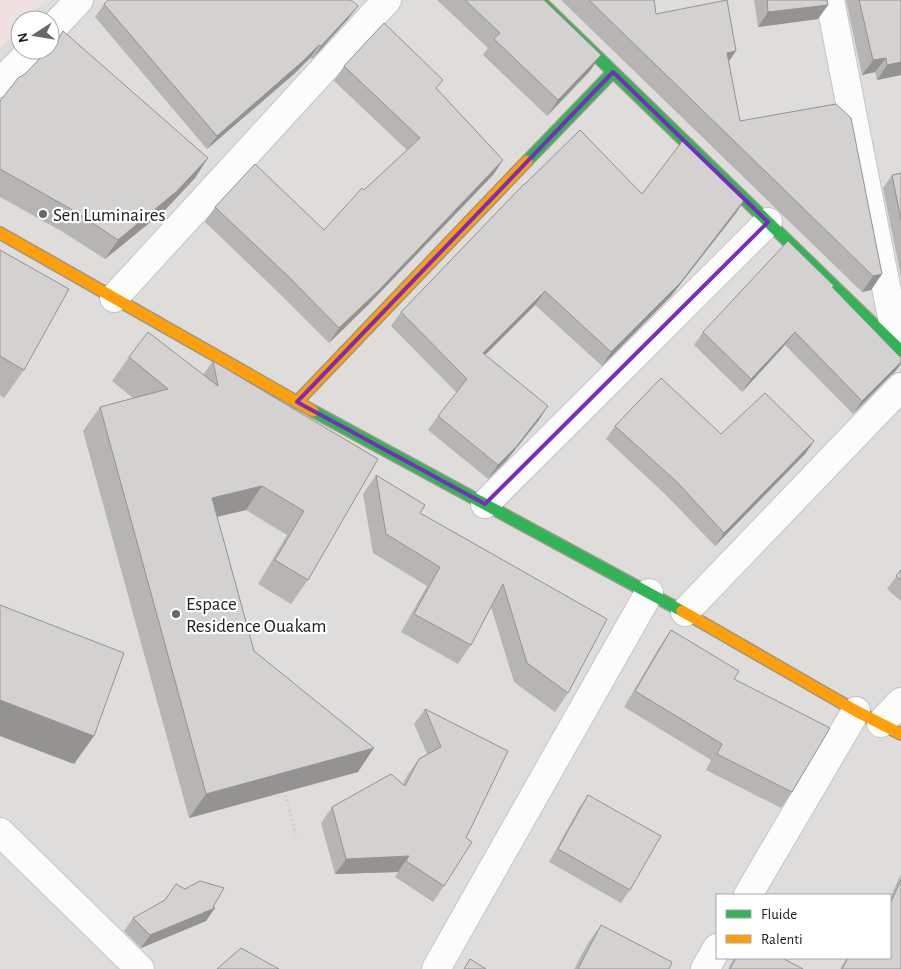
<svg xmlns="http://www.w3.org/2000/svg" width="901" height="969" font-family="'Alegreya Sans',sans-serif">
	<rect width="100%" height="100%" fill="#efedeb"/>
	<path fill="#dedddc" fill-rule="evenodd" d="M0 0H901V969H0ZM20 20H50V50H20ZM717 895H890V958H717Z"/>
	<polygon fill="#f0e2e1" points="0,0 45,0 27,20 20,20 20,27 0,49"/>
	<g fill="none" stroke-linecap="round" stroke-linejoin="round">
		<defs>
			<g id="street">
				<polyline points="830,0 898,348"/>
				<polyline points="50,31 79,0"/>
				<polyline points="0,83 32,50"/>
				<polyline points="114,298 387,0"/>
				<polyline points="485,504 768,222"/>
				<polyline points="685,612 901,387"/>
				<polyline points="881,723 901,702"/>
				<polyline points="0,832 140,969"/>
				<polyline points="748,895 856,711"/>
				<polyline points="436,969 649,593"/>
				<polyline points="705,969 717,948"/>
			</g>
			<g id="fast">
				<polyline points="539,0 901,351"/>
				<polyline points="527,161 613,72"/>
				<polyline points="313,411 682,611"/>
			</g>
			<g id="slow">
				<polyline points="0,233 313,411"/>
				<polyline points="297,402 527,161"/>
				<polyline points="682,611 856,711 901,734"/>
			</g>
		</defs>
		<use href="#street" stroke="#c6c5c4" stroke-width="30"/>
		<use href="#fast" stroke="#999982" stroke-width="14"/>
		<use href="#slow" stroke="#999982" stroke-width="14"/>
		<polyline stroke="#dbcdcd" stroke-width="3" stroke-dasharray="2.5 2.5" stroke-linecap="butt" points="284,790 296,835"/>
		<use href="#street" stroke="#fdfcfc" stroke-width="28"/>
		<use href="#fast" stroke="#30b455" stroke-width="11"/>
		<use href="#slow" stroke="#ff9f0a" stroke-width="11"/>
	</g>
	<g fill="#b6b5b3">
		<polygon points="437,0 544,0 590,71 547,116 483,55 488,48"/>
		<polygon points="561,0 654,0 656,14 729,62 740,121 882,274 871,290 862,292"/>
		<polygon points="754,0 827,0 828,5 818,19 758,27"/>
		<polygon points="846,0 901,0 901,75 877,80 875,72 862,75"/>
		<polygon points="104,4 348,19 312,59 310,58 294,74 207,149 95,17"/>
		<polygon points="63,31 195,178 164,211 105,259 63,232 0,197 0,101 53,45"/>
		<polygon points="344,66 437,89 503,160 493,175 369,304 329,343 280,294 205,222 215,207 324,230 364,190 407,150 334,81"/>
		<polygon points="901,173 901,277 883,188 892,175"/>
		<polygon points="525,184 642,194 745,199 736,213 671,296 602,366 535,305 485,355 539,420 506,461 488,479 428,430 438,416 457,393 391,326 401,312"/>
		<polygon points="0,250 24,370 4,398 0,395"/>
		<polygon points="833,288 894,373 890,376 853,414 785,345 742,392 694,345 703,332"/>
		<polygon points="129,357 203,375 213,361 378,459 308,580 291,604 258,584 287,535 246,510 217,517 254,651 358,772 189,818 83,431 100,407 133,398 112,381"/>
		<polygon points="615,426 721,434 814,441 805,454 715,546 667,496 606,439"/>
		<polygon points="376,475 420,513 607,619 568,693 555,712 514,682 491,607 471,645 458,664 401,632 427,586 373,553 363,494"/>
		<polygon points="901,570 901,601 887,589"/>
		<polygon points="671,630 734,679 792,792 781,808 706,770 711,760 624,707 660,646"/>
		<polygon points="425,709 508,751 466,838 444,886 433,902 395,877 398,872 335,874 321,823 332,807 403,784 408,774 419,759 427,754 414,724"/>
		<polygon points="588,795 630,890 621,903 549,862 579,808"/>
		<polygon points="901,874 901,969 840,969 847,958 890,958 890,898"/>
		<polygon points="176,884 213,907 206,921 141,948 124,931 133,918 164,901"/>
		<polygon points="601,925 669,969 574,969 588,943"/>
		<polygon points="734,958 782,958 803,969 728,969"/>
	</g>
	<g fill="#949392">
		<polygon points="828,5 818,19 758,27 768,12"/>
		<polygon points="358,6 348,19 312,59 321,46"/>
		<polygon points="319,45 310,58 294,74 207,149 217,136"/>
		<polygon points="736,51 725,67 727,53"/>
		<polygon points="601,55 590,71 547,116 558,100"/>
		<polygon points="886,58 875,72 862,75 873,60"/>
		<polygon points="901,62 901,75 877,80 887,65"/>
		<polygon points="208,158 195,178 164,211 105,259 118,240"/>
		<polygon points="503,160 493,175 369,304 329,343 339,328"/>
		<polygon points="745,199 736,213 671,296 602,366 611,352"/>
		<polygon points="882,274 871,290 862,292 873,276"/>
		<polygon points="545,291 535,305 473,367 483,353"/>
		<polygon points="795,332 785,345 742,392 751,379"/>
		<polygon points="901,362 901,364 894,373 890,376 853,414 862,401"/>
		<polygon points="548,406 539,420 506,461 488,479 498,465"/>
		<polygon points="814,441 805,454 715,546 724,533"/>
		<polygon points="262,486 246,510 195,522 212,498"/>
		<polygon points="0,700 94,736 74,764 0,736"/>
		<polygon points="374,748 358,772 189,818 206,794"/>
		<polygon points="409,856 398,872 335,874 346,859"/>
		<polygon points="215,908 206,921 141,948 150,935"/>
	</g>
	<g fill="#d4d2d0" stroke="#949392">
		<polygon points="108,0 351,0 358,6 321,46 319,45 303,61 217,136 104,4"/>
		<polygon points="465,0 544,0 601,55 558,100 494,39 500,33"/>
		<polygon points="589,0 654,0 656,14 727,0 736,51 727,53 740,121 836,104 851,118 882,274 873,276"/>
		<polygon points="767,0 827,0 828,5 768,12"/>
		<polygon points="859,0 901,0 901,62 887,65 886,58 873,60"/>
		<polygon points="384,23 443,80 436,88 503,160 379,290 339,328 291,279 215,207 255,164 324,230 362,188 364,190 420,138 344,66"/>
		<polygon points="63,31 208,158 177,191 118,240 76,212 0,169 0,101 18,78 25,74 48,50 50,50 50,48 57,41"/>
		<polygon points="580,130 642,194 684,139 745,199 681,282 611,352 545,291 483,353 548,406 516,447 498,465 438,416 467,379 401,312 524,184 525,184"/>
		<polygon points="901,173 901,220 892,175"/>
		<polygon points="788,241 834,286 832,287 901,358 901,362 862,401 795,332 751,379 703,332"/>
		<polygon points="0,250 69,289 24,370 0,356"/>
		<polygon points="148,332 218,386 213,361 378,459 308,580 275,560 304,511 262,486 212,498 254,651 374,748 206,794 100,407 168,389 129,357"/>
		<polygon points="661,378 721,434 765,393 814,441 724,533 677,482 615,426"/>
		<polygon points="376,475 425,505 420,513 607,619 568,693 527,663 503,584 471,645 414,614 440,567 386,534"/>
		<polygon points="901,570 901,580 896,576"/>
		<polygon points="0,605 124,653 94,736 0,700"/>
		<polygon points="671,630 739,671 734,679 830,728 792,792 717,754 722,744 635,691"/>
		<polygon points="425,709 508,751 466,838 472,842 444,886 406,861 409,856 346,859 332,807 391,774 405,786 419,759 441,747"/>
		<polygon points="588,795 661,836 630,890 558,849"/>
		<polygon points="901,880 901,969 842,969 848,958 890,958 890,904"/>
		<polygon points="200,881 224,888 213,907 215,908 150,935 133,918 165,900 176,884 185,889"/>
		<polygon points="601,925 672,962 669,969 578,969"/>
		<polygon points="241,948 279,969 217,969"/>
		<polygon points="736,958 782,958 803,969 730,969"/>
		<polygon points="470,959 486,969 464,969"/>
	</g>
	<path fill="none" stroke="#7b2cbf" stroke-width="4" stroke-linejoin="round" d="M613 72 768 222 485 504 297 402Z"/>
	<g fill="#696868" stroke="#fff" stroke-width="2">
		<circle cx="43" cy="214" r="5"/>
		<circle cx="176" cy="614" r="5"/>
	</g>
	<g text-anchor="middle" stroke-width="4.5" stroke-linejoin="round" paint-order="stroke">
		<g font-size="19" fill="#212121" stroke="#fff" text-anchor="start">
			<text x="53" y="221">Sen Luminaires</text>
			<text x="186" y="610">Espace<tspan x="186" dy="22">Residence Ouakam</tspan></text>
		</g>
	</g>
	<rect x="716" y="894" width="175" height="65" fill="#ffffff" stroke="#a6a6a6"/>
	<rect x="726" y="910" width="25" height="8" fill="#30b455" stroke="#a6a6a6"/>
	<text x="761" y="919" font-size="15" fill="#212121">Fluide</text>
	<rect x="726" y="935" width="25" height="8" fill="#ff9f0a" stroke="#a6a6a6"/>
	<text x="761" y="944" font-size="15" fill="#212121">Ralenti</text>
	<g transform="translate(35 35) rotate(258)"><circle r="24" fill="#ffffff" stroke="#a6a6a6"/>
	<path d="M0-4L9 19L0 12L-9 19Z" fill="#696868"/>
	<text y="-8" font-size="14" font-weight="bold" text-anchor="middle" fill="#212121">N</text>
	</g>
</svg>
